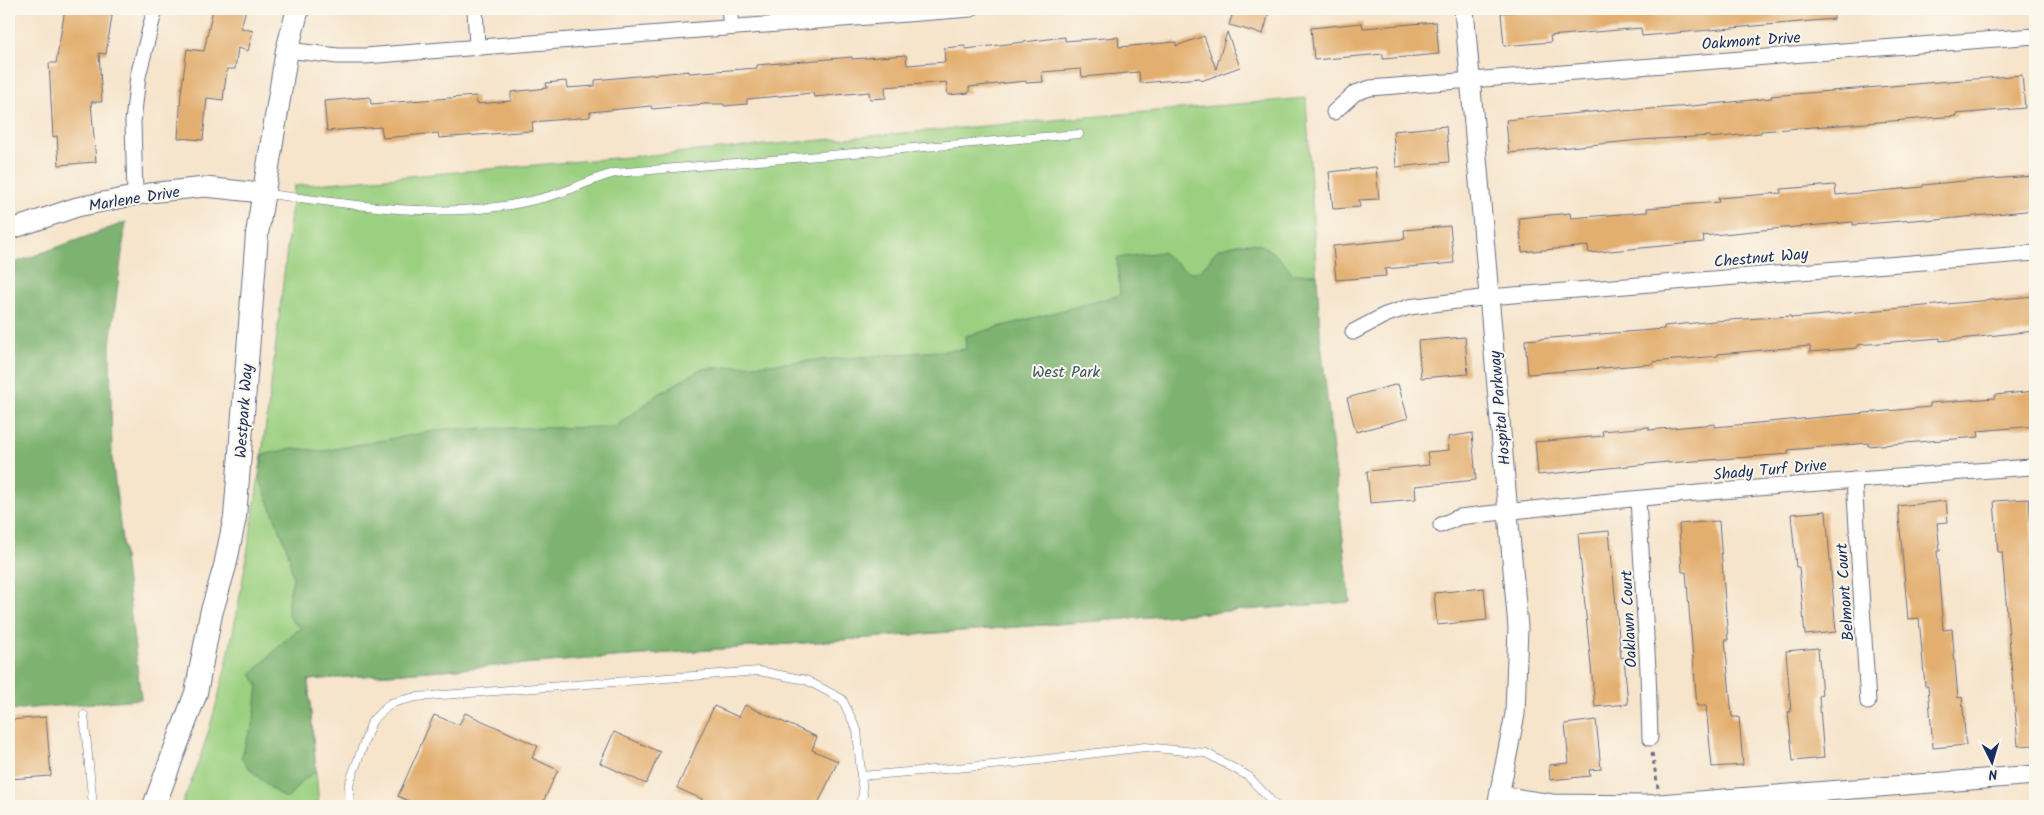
<svg xmlns="http://www.w3.org/2000/svg" width="2044" height="815" font-family="Kalam,sans-serif">
	<rect width="100%" height="100%" fill="#fbf7ec"/>
	<filter id="ink" filterUnits="userSpaceOnUse"><feTurbulence type="fractalNoise" baseFrequency=".02" numOctaves="2"/><feDisplacementMap in="SourceGraphic" scale="10" xChannelSelector="R" yChannelSelector="G"/><feConvolveMatrix kernelMatrix="1 2 1 2 8 2 1 2 1" color-interpolation-filters="sRGB"/></filter>
	<filter id="wash" filterUnits="userSpaceOnUse"><feTurbulence type="fractalNoise" baseFrequency=".0096" numOctaves="4" result="noise"/><feDisplacementMap in="SourceGraphic" scale="20" xChannelSelector="R" yChannelSelector="G"/><feGaussianBlur stdDeviation="1.12" result="paint"/><feColorMatrix in="noise" values="0 0 0 0 0 0 0 0 0 0 0 0 0 0 0 0 0 1.4 0 .05"/><feComposite in="paint" operator="in"/></filter>
	<g filter="url(#wash)">
		<rect width="100%" height="100%" fill="#f6e4cb"/>
		<path fill="#9cd081" stroke="#5c8070" d="M1306 98 1320 338 1350 602 308 680 319 806H181C216 727 233 639 247 554 267 432 280 309 294 186Z"/>
		<g fill="#7db26f" stroke="#4c7066">
			<polygon points="126,222 110,345 112,457 141,699 9,710 9,265"/>
			<path d="M1238 244C1244 244 1252 242 1258 244 1272 248 1284 262 1292 274H1317L1320 334 1350 602 308 680 316 772C308 777 301 781 295 789 292 792 291 797 287 798 282 800 245 766 241 758L249 733 253 727 258 685 251 674C269 659 281 640 302 628L293 622 288 616V600L293 578 288 551 259 477 263 455 293 448 323 451 445 429 615 427 657 395 701 369 966 349 965 336 1120 295 1117 258 1162 252C1172 259 1191 281 1203 268 1208 262 1212 255 1218 249Z"/>
		</g>
		<g id="blocks">
			<g fill="#e3af6f">
				<polygon points="65,9 113,10 106,54 99,53 102,102 91,102 96,162 59,165 57,136 53,137 49,63 56,63"/>
				<polygon points="213,9 246,9 241,28 253,31 248,51 238,48 235,69 227,69 223,100 207,98 203,140 178,138 181,94 187,49 204,51"/>
				<polygon points="1234,9 1270,9 1263,34 1229,25"/>
				<polygon points="1547,9 1834,9 1834,19 1642,36 1641,28 1550,36 1551,42 1504,46 1501,13"/>
				<polygon points="1436,22 1439,54 1383,59 1383,54 1314,60 1311,28 1362,23 1363,28"/>
				<polygon points="1227,32 1240,67 1201,81 1200,78 1140,83 1139,72 1082,77 1081,69 1042,72 1043,82 1026,83 1026,81 969,87 969,93 948,95 946,82 885,87 886,98 870,99 869,92 814,97 813,93 747,99 747,104 724,106 724,104 705,104 652,109 651,106 590,112 590,117 532,122 533,131 491,134 439,138 438,133 383,138 381,127 327,131 324,101 370,97 371,104 476,96 477,104 511,101 511,92 547,88 546,83 566,81 567,88 595,86 595,80 689,71 689,73 757,68 757,65 852,57 852,59 906,55 907,65 945,62 944,48 965,46 966,49 1065,37 1065,41 1118,37 1119,47 1176,42 1176,46 1204,36 1216,69"/>
				<polygon points="2022,75 2025,108 1956,114 1957,116 1761,131 1761,133 1710,138 1710,136 1640,140 1509,153 1506,120 1622,109 1622,111 1692,106 1772,98 1771,96"/>
				<polygon points="1446,126 1449,162 1396,167 1393,131"/>
				<polygon points="1376,167 1379,199 1359,200 1360,207 1333,209 1329,172"/>
				<polygon points="2035,176 2035,210 1926,221 1926,219 1853,225 1853,222 1773,229 1703,236 1704,242 1589,253 1588,246 1522,252 1519,218 1570,213 1571,218 1647,212 1647,208 1719,202 1718,198 1781,193 1781,189 1835,185 1836,195 1923,187 1923,185 1973,180"/>
				<polygon points="1450,226 1454,263 1385,269 1386,276 1336,280 1333,246 1405,239 1404,230"/>
				<polygon points="2035,296 2035,331 1940,341 1940,338 1857,345 1857,348 1810,352 1810,346 1718,354 1718,356 1653,362 1653,364 1528,374 1525,340 1664,329 1664,326 1715,321 1791,316 1791,318"/>
				<polygon points="1465,337 1468,374 1421,378 1418,341"/>
				<polygon points="1398,384 1408,418 1356,432 1347,398"/>
				<polygon points="2035,391 2035,426 1978,431 1979,437 1868,446 1868,443 1788,450 1789,454 1668,463 1668,462 1538,475 1535,442 1603,436 1602,431 1649,427 1649,430 1715,424 1715,427 1930,407 1930,403 1995,398 1995,395"/>
				<polygon points="1472,433 1476,480 1415,486 1416,499 1370,503 1367,471 1429,465 1427,452 1449,450 1448,437"/>
				<polygon points="2029,499 2035,576 2035,745 2018,746 2002,552 1998,552 1994,501"/>
				<polygon points="1946,501 1948,522 1937,523 1940,551 1937,551 1943,630 1952,629 1958,698 1962,697 1966,745 1933,748 1928,686 1925,686 1919,618 1908,619 1898,506"/>
				<polygon points="1826,511 1836,632 1805,635 1799,567 1796,567 1791,514"/>
				<polygon points="1719,521 1728,640 1725,640 1732,717 1739,717 1743,765 1712,767 1706,706 1697,706 1686,572 1682,572 1679,524"/>
				<polygon points="1609,531 1621,658 1624,657 1628,704 1595,707 1578,534"/>
				<polygon points="1484,588 1487,620 1437,625 1434,593"/>
				<polygon points="1818,648 1822,695 1819,696 1824,758 1793,761 1788,712 1791,712 1786,651"/>
				<polygon points="745,705 817,737 812,750 838,761 817,806 699,806 702,799 677,788 714,706 739,717"/>
				<polygon points="465,713 538,746 532,758 558,770 541,806 419,806 398,796 434,715 459,725"/>
				<polygon points="46,717 51,776 9,779 9,720"/>
				<polygon points="1596,720 1601,769 1589,770 1590,776 1550,780 1549,765 1569,763 1565,724"/>
				<polygon points="614,732 660,752 646,784 600,763"/>
			</g>
		</g>
	</g>
	<g filter="url(#ink)">
		<use href="#blocks" fill-opacity="0" stroke="#686e84" stroke-width="1"/>
		<g fill="none" stroke-linecap="round" stroke-linejoin="round">
			<defs>
				<g id="service">
					<path d="M267 194C347 203 429 219 510 205 532 201 555 196 576 187 589 182 601 176 615 173L1079 134"/>
					<polyline points="84,715 93,806"/>
					<polyline points="861,776 1015,763 1145,747 1206,753 1248,776 1276,806"/>
					<polyline points="350,806 349,784 372,721 391,703 416,697 759,671 806,680 842,699 857,730 863,795 858,806"/>
				</g>
				<g id="minor">
					<polyline points="475,9 477,46"/>
					<polyline points="729,9 731,26"/>
					<polyline points="287,50 338,56 365,56 971,9"/>
					<polyline points="1334,112 1355,93 1370,88 2035,36"/>
					<polyline points="135,196 133,122 138,76 155,9"/>
					<polyline points="1353,332 1385,315 1409,307 1489,297 2035,253"/>
					<polyline points="1854,480 1868,702"/>
					<polyline points="1638,499 1648,670 1650,738"/>
					<path d="M1441 525 1459 517C1649 495 1840 481 2031 467L2035 468"/>
				</g>
				<g id="tertiary">
					<polyline points="1464,9 1518,627 1515,714 1497,806"/>
					<polyline points="9,230 77,207 149,193 205,187 262,193"/>
					<polyline points="1500,796 1552,804 1646,805 2035,775"/>
				</g>
				<polyline id="secondary" points="154,806 196,693 211,614 225,566 235,517 257,234 287,50 298,9"/>
			</defs>
			<use href="#service" stroke="#686e84" stroke-width="9"/>
			<use href="#minor" stroke="#686e84" stroke-width="17"/>
			<use href="#tertiary" stroke="#686e84" stroke-width="21"/>
			<use href="#secondary" stroke="#686e84" stroke-width="24"/>
			<polyline stroke="#686e84" stroke-width="3" stroke-dasharray="4 4" stroke-linecap="butt" points="1652,753 1658,788"/>
			<use href="#service" stroke="#fff" stroke-width="8"/>
			<use href="#minor" stroke="#fff" stroke-width="15"/>
			<use href="#tertiary" stroke="#fff" stroke-width="19"/>
			<use href="#secondary" stroke="#fff" stroke-width="22"/>
		</g>
	</g>
	<g text-anchor="middle" stroke-width="4" stroke-linejoin="round" paint-order="stroke">
		<g font-size="16" fill="#1b2f5e" stroke="#fbf7ec">
			<text transform="translate(1751 40) rotate(-4)" y="6">Oakmont Drive</text>
			<text transform="translate(134 198) rotate(-9)" y="6">Marlene Drive</text>
			<text transform="translate(1761 257) rotate(-5)" y="6">Chestnut Way</text>
			<text transform="translate(1499 408) rotate(-95)" y="6">Hospital Parkway</text>
			<text transform="translate(243 411) rotate(-86)" y="6">Westpark Way</text>
			<text transform="translate(1770 469) rotate(-5)" y="6">Shady Turf Drive</text>
			<text transform="translate(1844 592) rotate(-94)" y="6">Belmont Court</text>
			<text transform="translate(1628 619) rotate(-93)" y="6">Oaklawn Court</text>
		</g>
		<g font-size="16" fill="#3b5767" stroke="#fbf7ec">
			<text x="1066" y="377">West Park</text>
		</g>
	</g>
	<rect width="2044" height="815" fill="none" stroke="#fbf7ec" stroke-width="30"/>
	<g transform="translate(1992 762) rotate(175)" stroke="#fbf7ec" stroke-width="4" paint-order="stroke">
	<path d="M0-4L9 19L0 12L-9 19Z" fill="#1b2f5e"/>
	<text y="-8" font-size="14" font-weight="bold" text-anchor="middle" fill="#1b2f5e">N</text>
	</g>
</svg>
